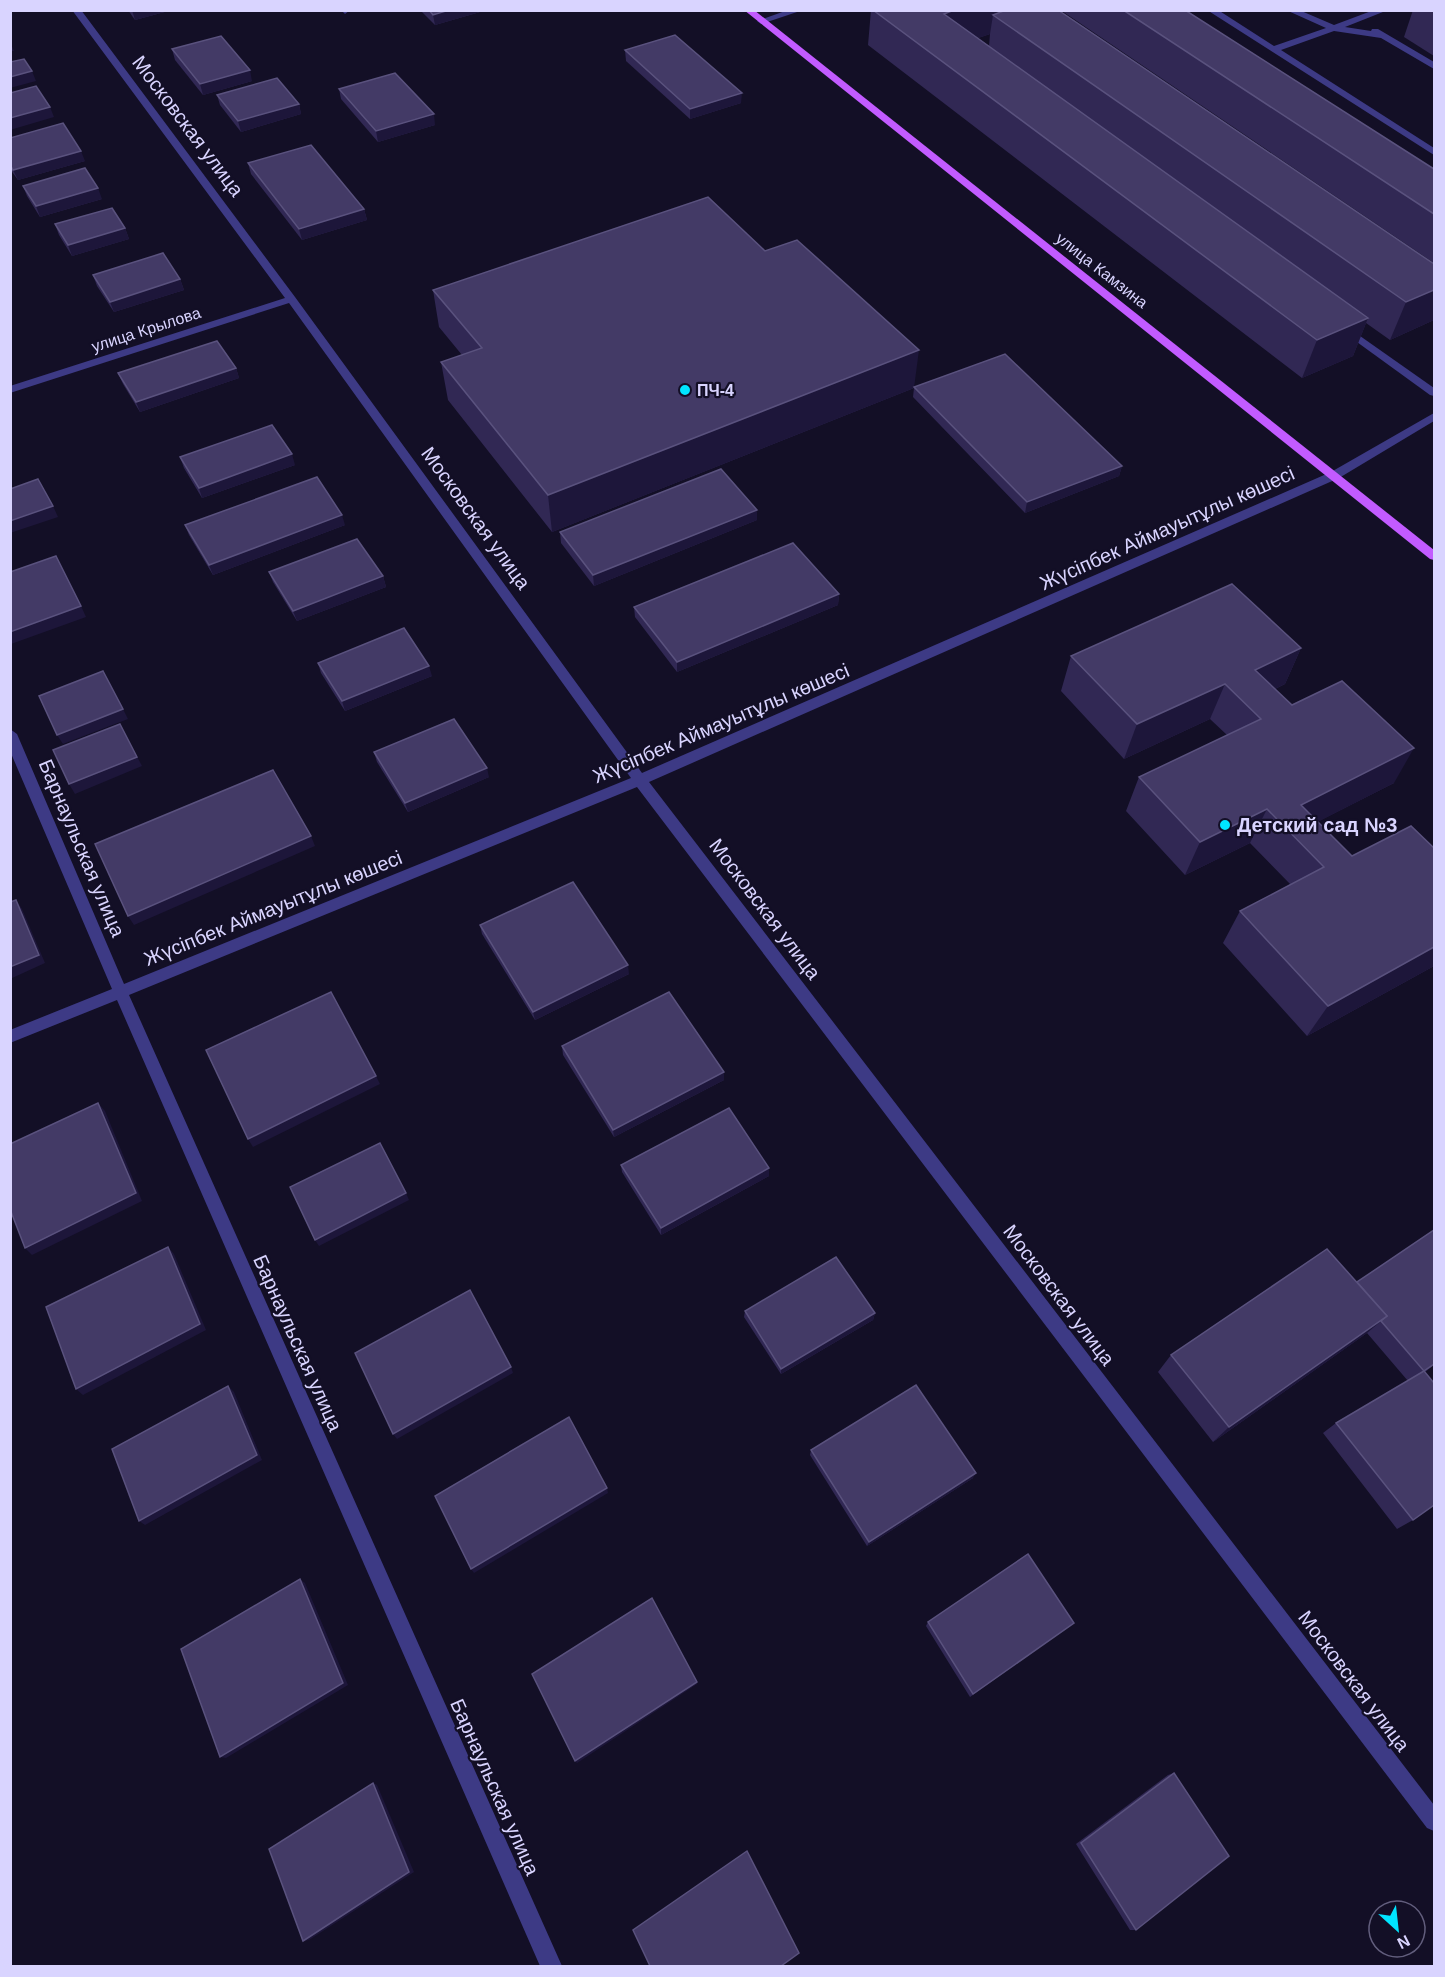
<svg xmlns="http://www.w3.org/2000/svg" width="1445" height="1977" font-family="Arial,sans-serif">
	<rect width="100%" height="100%" fill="#130f26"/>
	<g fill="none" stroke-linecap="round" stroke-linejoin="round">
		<g fill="#3d3a85" fill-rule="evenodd">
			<polygon points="72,10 81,10 295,297 642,773 1331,472 1434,413 1434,421 1339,478 649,782 1434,1805 1434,1831 1427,1828 637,787 129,995 562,1966 540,1966 117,1000 10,1043 10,1030 112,989 10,751 10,729 17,734 124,984 631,778 289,303 10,393 10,386 285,298"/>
			<polygon points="341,10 350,10 345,14"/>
			<polygon points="788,10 803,10 761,24 757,21"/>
			<polygon points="1207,10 1218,10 1274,46 1326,28 1286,10 1299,10 1334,25 1374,10 1388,10 1345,27 1371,31 1372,29 1378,29 1434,62 1434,69 1381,38 1334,31 1281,50 1434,148 1434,155"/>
			<polygon points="1343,324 1434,388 1434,396 1430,395 1339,329 1338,327"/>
		</g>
		<polygon fill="#c25bff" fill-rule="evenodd" points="744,10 754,10 1434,550 1434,560 1430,559"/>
	</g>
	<g fill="#312854" fill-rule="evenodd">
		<polygon points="128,10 172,10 135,20"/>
		<polygon points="420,10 487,10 435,25"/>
		<path d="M871 10H1185L1434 169V263L1062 11 1060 12 1434 264V320L1390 340 1366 323 1353 356 1302 378 868 45ZM990 34 989 46 978 38Z"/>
		<polygon points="1413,10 1434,10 1434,56 1404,37"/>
		<polygon points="172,49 252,81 203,95 175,60"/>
		<polygon points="625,50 741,103 690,119 626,61"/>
		<polygon points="339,89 435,125 378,142 341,99"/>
		<polygon points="217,95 299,104 301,114 241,132 220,105"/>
		<polygon points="10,138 85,161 18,180 10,169"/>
		<polygon points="248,163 364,209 367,220 302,240 251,174"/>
		<polygon points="23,186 102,199 40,217 27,196"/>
		<polygon points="55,224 125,228 129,239 72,256 59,235"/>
		<polygon points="765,251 914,387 1122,466 1119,476 1025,513 913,397 914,388 552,532 448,400 441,362 462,355 439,327 433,290"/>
		<polygon points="93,275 180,279 184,290 114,312 97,286"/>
		<polygon points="236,368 239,378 140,412 123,384 118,373"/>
		<polygon points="180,457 295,465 202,498 184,468"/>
		<polygon points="757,520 594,586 561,543 560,532"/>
		<polygon points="185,525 345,525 213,575 189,535"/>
		<polygon points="269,572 383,576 386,587 297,621 273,582"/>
		<polygon points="839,594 838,605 677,672 635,617 634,607"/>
		<polygon points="1301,648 1285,684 1275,689 1292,705 1394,783 1317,822 1434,966 1307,1036 1223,943 1240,911 1291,885 1250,843 1185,875 1126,811 1139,777 1227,735 1210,719 1124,759 1061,691 1071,656"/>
		<polygon points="318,663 432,676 345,711 321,673"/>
		<polygon points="374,752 489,777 408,812 377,762"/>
		<polygon points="480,925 629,974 535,1020 482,934"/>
		<polygon points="562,1046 724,1072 724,1080 614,1137 563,1055"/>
		<polygon points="621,1165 769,1168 769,1176 661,1235 622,1172"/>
		<polygon points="1434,1230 1434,1365 1425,1372 1413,1520 1397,1529 1323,1433 1336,1423 1408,1381 1367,1333 1213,1442 1158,1372 1171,1355 1357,1282"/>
		<polygon points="745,1311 875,1313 873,1320 781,1374 744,1317"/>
		<polygon points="811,1450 973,1478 867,1546 810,1455"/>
		<polygon points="928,1622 1074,1623 970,1697 926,1626"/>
		<polygon points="1174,1773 1136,1930 1130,1930 1076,1844 1168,1775"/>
	</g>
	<g fill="#1d163a">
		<polygon points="132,10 172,10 135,20"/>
		<polygon points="449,10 487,10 435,25 433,15"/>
		<polygon points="954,10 1062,10 1011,27 993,15 990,34 940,51 944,14"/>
		<polygon points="10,42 14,51 10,51"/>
		<polygon points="250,70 252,81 203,95 200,84"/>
		<polygon points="32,71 36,81 10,88 10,77"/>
		<polygon points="742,93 741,103 690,119 690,109"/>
		<polygon points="299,104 301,114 241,132 238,121"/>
		<polygon points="50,107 54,117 10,130 10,118"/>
		<polygon points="434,114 435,125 378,142 376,131"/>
		<polygon points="81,151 85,161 18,180 13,170"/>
		<polygon points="98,188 102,199 40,217 36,206"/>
		<polygon points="364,209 367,220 302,240 299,229"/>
		<polygon points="125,228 129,239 72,256 68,245"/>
		<polygon points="180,279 184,290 114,312 110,302"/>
		<polygon points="1434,290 1434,320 1390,340 1406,302"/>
		<polygon points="1368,318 1353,356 1302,378 1317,340"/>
		<polygon points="919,350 914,388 552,532 548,495"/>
		<polygon points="236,368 239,378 140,412 136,402"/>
		<polygon points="292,454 295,465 202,498 199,488"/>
		<polygon points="1122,466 1119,476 1025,513 1027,502"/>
		<polygon points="53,506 58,517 10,533 10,521"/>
		<polygon points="757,510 757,520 594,586 593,575"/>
		<polygon points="342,515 345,525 213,575 209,565"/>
		<polygon points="383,576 386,587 297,621 293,611"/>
		<polygon points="839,594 838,605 677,672 677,662"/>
		<polygon points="81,606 86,617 11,644 10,642 10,632"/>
		<polygon points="1301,648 1285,684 1245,703 1255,670"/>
		<polygon points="429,666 432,676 345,711 342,701"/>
		<polygon points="1225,684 1210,719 1124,759 1137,724"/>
		<polygon points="123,709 128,719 63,744 57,735"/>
		<polygon points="120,724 142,766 75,794 69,784"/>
		<polygon points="1414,748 1394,783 1292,835 1301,805"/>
		<polygon points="487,768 489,777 408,812 405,803"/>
		<polygon points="1267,809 1250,843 1185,875 1200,842"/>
		<polygon points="311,836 315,846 134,925 128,916"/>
		<polygon points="16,900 22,909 45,963 10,979 10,967"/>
		<polygon points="1434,947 1434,966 1307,1036 1328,1006"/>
		<polygon points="628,965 629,974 535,1020 533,1012"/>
		<polygon points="724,1072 724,1080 614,1137 613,1130"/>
		<polygon points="376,1076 380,1084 253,1147 248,1139"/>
		<polygon points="98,1103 105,1111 142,1201 32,1255 25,1248"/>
		<polygon points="769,1168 769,1176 661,1235 661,1228"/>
		<polygon points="406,1193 409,1200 319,1246 315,1240"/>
		<polygon points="168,1247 174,1254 206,1330 83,1395 76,1389"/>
		<polygon points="875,1313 873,1320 781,1374 781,1369"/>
		<polygon points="1387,1316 1367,1333 1213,1442 1229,1427"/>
		<polygon points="511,1367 513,1373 397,1439 393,1434"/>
		<polygon points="228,1386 234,1392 262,1460 145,1525 139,1521"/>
		<polygon points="976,1473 973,1478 867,1546 869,1542"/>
		<polygon points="607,1488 608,1493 474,1573 471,1569"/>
		<polygon points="300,1579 305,1583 348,1685 226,1758 220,1757"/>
		<polygon points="697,1682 697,1684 577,1763 575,1761"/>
		<polygon points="373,1783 377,1785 414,1872 309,1940 303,1941"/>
	</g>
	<g fill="#433a66" stroke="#5a527e" stroke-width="1.5">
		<polygon points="429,10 449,10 433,15"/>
		<polygon points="873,10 954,10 944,14 1368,318 1317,340"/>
		<polygon points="1006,10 1058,10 1434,264 1434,290 1406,302 993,15"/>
		<polygon points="1123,10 1185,10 1434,169 1434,214"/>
		<polygon points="675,35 742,93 690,109 625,50"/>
		<polygon points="221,36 250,70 200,84 172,49"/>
		<polygon points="24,59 32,71 10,77 10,62"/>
		<polygon points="395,73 434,114 376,131 339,89"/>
		<polygon points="277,78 299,104 238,121 217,95"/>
		<polygon points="36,86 50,107 10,118 10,93"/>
		<polygon points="63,123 81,151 13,170 10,165 10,138"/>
		<polygon points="311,145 364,209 299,229 248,163"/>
		<polygon points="85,168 98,188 36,206 23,186"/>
		<polygon points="708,197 765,251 797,240 919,350 548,495 441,362 482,348 433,290"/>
		<polygon points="112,208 125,228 68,245 55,224"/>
		<polygon points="163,253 180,279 110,302 93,275"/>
		<polygon points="217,341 236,368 136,402 118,373"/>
		<polygon points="1005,354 1122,466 1027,502 914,387"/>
		<polygon points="272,425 292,454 199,488 180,457"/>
		<polygon points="721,469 757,510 593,575 560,532"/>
		<polygon points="317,477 342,515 209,565 185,525"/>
		<polygon points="38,479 53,506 10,521 10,489"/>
		<polygon points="357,539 383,576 293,611 269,572"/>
		<polygon points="793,543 839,594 677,662 634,607"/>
		<polygon points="56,556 81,606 10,632 10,572"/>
		<polygon points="1232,584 1301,648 1255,670 1292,705 1342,681 1414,748 1301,805 1352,856 1411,826 1434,848 1434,947 1328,1006 1240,911 1324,867 1267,809 1200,842 1139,777 1261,719 1225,684 1137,724 1071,656"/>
		<polygon points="404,628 429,666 342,701 318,663"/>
		<polygon points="103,671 123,709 57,735 39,696"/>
		<polygon points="454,719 487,768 405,803 374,752"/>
		<polygon points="120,724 137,757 69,784 53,750"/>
		<polygon points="273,770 311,836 128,916 95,844"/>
		<polygon points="573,882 628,965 533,1012 480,925"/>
		<polygon points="16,900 39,955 10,967 10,902"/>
		<polygon points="331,992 376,1076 248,1139 206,1050"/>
		<polygon points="669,992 724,1072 613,1130 562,1046"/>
		<polygon points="98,1103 136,1193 25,1248 10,1209 10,1144"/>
		<polygon points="729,1108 769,1168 661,1228 621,1165"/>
		<polygon points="380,1143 406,1193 315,1240 290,1187"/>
		<polygon points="1434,1230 1434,1364 1424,1371 1434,1383 1434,1505 1413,1520 1336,1423 1424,1371 1381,1321 1387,1316 1357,1282"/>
		<polygon points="168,1247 200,1324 76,1389 46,1307"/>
		<polygon points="1327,1249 1387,1316 1229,1427 1171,1355"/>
		<polygon points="836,1257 875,1313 781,1369 745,1311"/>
		<polygon points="470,1290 511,1367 393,1434 355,1353"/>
		<polygon points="916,1385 976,1473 869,1542 811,1450"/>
		<polygon points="228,1386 257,1455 139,1521 112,1449"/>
		<polygon points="569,1417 607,1488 471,1569 435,1496"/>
		<polygon points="1028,1554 1074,1623 973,1694 928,1622"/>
		<polygon points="300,1579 343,1683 220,1757 181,1649"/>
		<polygon points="652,1598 697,1682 575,1761 532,1674"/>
		<polygon points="1174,1773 1229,1856 1136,1930 1081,1843"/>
		<polygon points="373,1783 409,1872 303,1941 269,1849"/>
		<polygon points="747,1851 799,1953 781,1966 650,1966 633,1930"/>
	</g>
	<g fill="#00e5ff" stroke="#130f26" stroke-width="2">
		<circle cx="685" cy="390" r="6"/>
		<circle cx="1225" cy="825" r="6"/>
	</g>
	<g text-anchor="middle" stroke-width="4.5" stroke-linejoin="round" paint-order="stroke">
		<g font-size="16" fill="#d9d4ff" stroke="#130f26">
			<text transform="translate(1102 270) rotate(38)" y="6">улица Камзина</text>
			<text transform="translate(146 329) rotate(-18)" y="6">улица Крылова</text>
		</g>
		<g font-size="16" font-weight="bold" fill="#d9d4ff" stroke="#130f26" text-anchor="start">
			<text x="697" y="396">ПЧ-4</text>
		</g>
		<g font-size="20" fill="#d9d4ff" stroke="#130f26">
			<text transform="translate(188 126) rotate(53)" y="7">Московская улица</text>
			<text transform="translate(476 518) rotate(54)" y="7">Московская улица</text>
			<text transform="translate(1167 528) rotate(-24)" y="7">Жүсіпбек Аймауытұлы көшесі</text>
			<text transform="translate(721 723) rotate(-23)" y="7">Жүсіпбек Аймауытұлы көшесі</text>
			<text transform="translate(82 848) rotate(67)" y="7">Барнаульская улица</text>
			<text transform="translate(273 908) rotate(-22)" y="7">Жүсіпбек Аймауытұлы көшесі</text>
			<text transform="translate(765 909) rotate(53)" y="7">Московская улица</text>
			<text transform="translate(1059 1295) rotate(53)" y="7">Московская улица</text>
			<text transform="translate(298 1343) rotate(66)" y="7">Барнаульская улица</text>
			<text transform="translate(1354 1681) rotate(53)" y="7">Московская улица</text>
			<text transform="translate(495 1787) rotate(66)" y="7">Барнаульская улица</text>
		</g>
		<g font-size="20" font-weight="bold" fill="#d9d4ff" stroke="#130f26" text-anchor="start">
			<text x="1237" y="832">Детский сад №3</text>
		</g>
	</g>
	<rect width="1445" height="1977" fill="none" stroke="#d9d4ff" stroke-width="24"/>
	<g transform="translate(1397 1929) rotate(153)"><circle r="28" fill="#130f26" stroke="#625e7d" stroke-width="1.5"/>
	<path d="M0-4.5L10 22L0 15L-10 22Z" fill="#00e5ff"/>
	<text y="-9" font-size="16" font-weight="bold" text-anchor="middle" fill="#d9d4ff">N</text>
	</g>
</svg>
